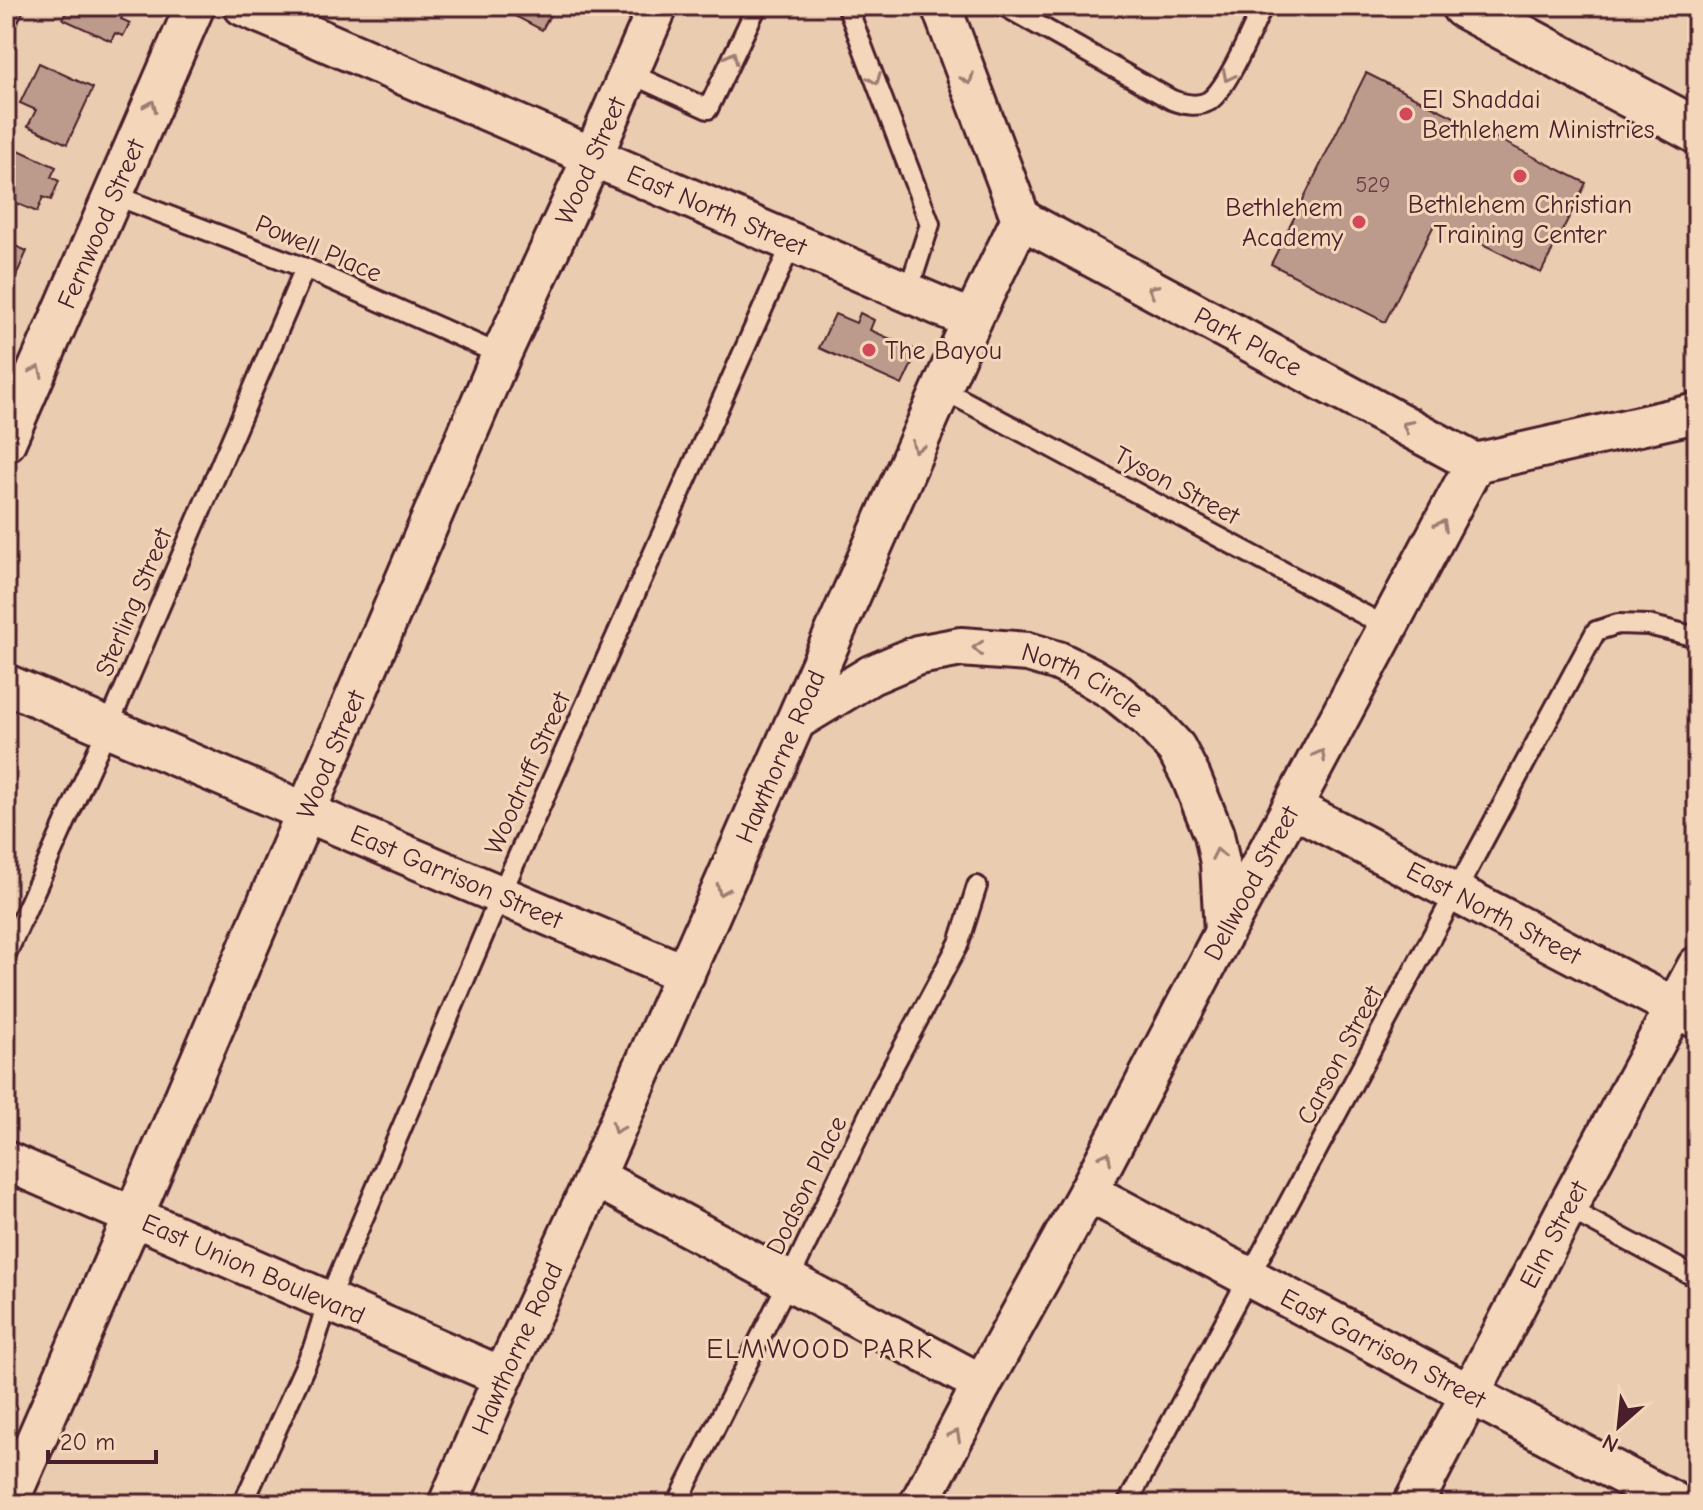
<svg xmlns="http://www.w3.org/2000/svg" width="1703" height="1510" font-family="'Comic Neue',sans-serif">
	<rect width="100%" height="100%" fill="#eaccb1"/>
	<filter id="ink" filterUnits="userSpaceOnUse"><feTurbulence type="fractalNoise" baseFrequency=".0125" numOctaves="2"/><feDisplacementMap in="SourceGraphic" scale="16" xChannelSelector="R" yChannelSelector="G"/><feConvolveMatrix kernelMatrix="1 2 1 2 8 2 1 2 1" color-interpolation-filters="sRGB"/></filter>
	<g filter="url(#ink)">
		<g fill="#bd9b8c" stroke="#4a1f2b" stroke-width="2">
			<polygon points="7,6 26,6 18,22 6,16"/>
			<polygon points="56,6 126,6 121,19 130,23 123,36 115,33 111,41 63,19 67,11"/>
			<polygon points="496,6 555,6 542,30"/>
			<polygon points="39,63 93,88 67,144 28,126 36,110 20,103"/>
			<polygon points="1366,73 1586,183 1541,273 1436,221 1385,322 1271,264"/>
			<polygon points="12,147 56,167 51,177 59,181 51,200 43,197 37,212 6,199 6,161"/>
			<polygon points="6,242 27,251 12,285 7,283 6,286"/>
			<polygon points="860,313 874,320 870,330 918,351 902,385 819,348 835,314 856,323"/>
		</g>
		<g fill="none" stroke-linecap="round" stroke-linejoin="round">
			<defs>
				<g id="service">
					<polyline points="847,6 930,224 908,292"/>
					<path d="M1004 6 1172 100C1183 104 1197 108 1209 101 1228 88 1252 28 1263 6"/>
					<polyline points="629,73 708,109 757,6"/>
					<polyline points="114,195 305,268 501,355"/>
					<polyline points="942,389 1387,627"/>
					<polyline points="6,955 108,727 305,268"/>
					<polyline points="1567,1208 1697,1278"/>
					<polyline points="243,1504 313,1348 328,1301 501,894 792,243"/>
					<polyline points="677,1504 789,1280 882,1087 959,943 977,886"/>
					<polyline points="1127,1504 1596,631 1618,624 1648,625 1697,637"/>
				</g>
				<g id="minor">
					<path id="s1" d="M243 6 972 320"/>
					<path id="s2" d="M1021 219 1475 463"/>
					<path id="s3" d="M6 442 195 6"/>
					<path id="s4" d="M6 684 685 974"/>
					<path id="s5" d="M797 720 871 675 918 655 961 647 1028 652 1058 661 1089 676 1113 690 1148 718 1176 748 1191 777 1214 834 1220 863 1224 932"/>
					<path id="s6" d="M1292 807 1697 1019"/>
					<path id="s7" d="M6 1161 503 1377"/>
					<polyline points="595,1177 982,1384"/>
					<path id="s8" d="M1088 1192 1678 1504"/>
					<path id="s9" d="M8 1504 134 1215 501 355 593 156 658 6"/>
					<path id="s10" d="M448 1504 503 1377 595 1177 972 320 1021 219 941 6"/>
					<path id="s11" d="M919 1504 982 1384 1088 1192 1224 932 1292 807 1475 463 1697 413"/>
					<path id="s12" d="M1413 1504 1567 1208 1697 966"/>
				</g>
				<polyline id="primary" points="1464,6 1697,131"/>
			</defs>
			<use href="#service" stroke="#4a1f2b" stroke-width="24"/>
			<use href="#minor" stroke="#4a1f2b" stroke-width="44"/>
			<use href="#primary" stroke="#4a1f2b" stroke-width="50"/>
			<use href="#service" stroke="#f4d7ba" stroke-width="18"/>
			<use href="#minor" stroke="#f4d7ba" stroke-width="38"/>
			<use href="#primary" stroke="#f4d7ba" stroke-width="44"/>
		</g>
		<defs><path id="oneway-chevron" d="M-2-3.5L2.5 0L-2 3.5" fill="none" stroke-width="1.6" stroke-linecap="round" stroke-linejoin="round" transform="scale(2)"/></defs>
		<g stroke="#9f7b72">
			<use href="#oneway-chevron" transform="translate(732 57) rotate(-65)"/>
			<use href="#oneway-chevron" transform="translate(1228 76) rotate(117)"/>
			<use href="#oneway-chevron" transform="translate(875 79) rotate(69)"/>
			<use href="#oneway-chevron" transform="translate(968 79) rotate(69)"/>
			<use href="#oneway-chevron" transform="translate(151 106) rotate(-67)"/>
			<use href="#oneway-chevron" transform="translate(1153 290) rotate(-152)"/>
			<use href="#oneway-chevron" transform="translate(37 371) rotate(-67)"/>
			<use href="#oneway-chevron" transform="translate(1407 426) rotate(-152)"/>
			<use href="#oneway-chevron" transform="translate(917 447) rotate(114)"/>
			<use href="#oneway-chevron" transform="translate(1442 525) rotate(-62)"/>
			<use href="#oneway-chevron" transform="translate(978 648) rotate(-176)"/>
			<use href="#oneway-chevron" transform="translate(1320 755) rotate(-62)"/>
			<use href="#oneway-chevron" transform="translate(1218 854) rotate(-101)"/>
			<use href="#oneway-chevron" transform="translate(722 890) rotate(114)"/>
			<use href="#oneway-chevron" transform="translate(617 1128) rotate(114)"/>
			<use href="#oneway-chevron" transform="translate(1106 1157) rotate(-62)"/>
			<use href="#oneway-chevron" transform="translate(955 1435) rotate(-62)"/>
		</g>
	</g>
	<g fill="#d1495b" stroke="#f4d7ba" stroke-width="3">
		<circle cx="1406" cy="114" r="8"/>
		<circle cx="1520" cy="176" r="8"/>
		<circle cx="1359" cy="222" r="8"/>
		<circle cx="869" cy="350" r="8"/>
	</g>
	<g text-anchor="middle" stroke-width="6" stroke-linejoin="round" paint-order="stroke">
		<g font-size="22" fill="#673e43">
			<text x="1373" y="192">529</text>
		</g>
		<g font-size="26" fill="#4a1f2b" stroke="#f4d7ba" text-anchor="start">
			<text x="1422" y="108">El Shaddai<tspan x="1422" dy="30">Bethlehem Ministries</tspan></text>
			<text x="1520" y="213" text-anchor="middle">Bethlehem Christian<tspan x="1520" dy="30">Training Center</tspan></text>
			<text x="1343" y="216" text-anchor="end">Bethlehem<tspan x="1343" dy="30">Academy</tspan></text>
			<text x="885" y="359">The Bayou</text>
		</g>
		<g font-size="26" fill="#4a1f2b" stroke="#f4d7ba">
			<text dy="9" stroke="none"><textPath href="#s9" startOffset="1464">Wood Street</textPath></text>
			<text dy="9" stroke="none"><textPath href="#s1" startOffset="516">East North Street</textPath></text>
			<text dy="9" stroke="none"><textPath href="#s3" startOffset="238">Fernwood Street</textPath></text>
			<text transform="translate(319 248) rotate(23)" y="9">Powell Place</text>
			<text dy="9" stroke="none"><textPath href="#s2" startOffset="258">Park Place</textPath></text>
			<text transform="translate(1177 485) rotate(28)" y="9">Tyson Street</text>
			<text transform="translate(133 602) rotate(-67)" y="9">Sterling Street</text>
			<text dy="9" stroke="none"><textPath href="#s5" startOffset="310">North Circle</textPath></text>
			<text dy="9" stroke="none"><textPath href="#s9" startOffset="816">Wood Street</textPath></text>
			<text dy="9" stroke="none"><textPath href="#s10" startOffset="818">Hawthorne Road</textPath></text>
			<text transform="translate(527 773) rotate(-66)" y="9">Woodruff Street</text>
			<text dy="9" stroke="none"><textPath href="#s4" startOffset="490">East Garrison Street</textPath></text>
			<text dy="9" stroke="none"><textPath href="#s11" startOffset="704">Dellwood Street</textPath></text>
			<text dy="9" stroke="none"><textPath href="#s6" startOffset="228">East North Street</textPath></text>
			<text transform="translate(1339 1055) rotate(-62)" y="9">Carson Street</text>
			<text transform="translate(806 1185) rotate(-64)" y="9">Dodson Place</text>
			<text dy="9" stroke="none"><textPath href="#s12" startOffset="304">Elm Street</textPath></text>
			<text dy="9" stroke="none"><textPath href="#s7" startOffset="270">East Union Boulevard</textPath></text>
			<text dy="9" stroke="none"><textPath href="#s8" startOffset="334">East Garrison Street</textPath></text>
			<text dy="9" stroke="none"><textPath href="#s10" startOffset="170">Hawthorne Road</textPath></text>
		</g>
		<g font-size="28" letter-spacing="2" fill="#4a1f2b" stroke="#f4d7ba">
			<text x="820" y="1358">ELMWOOD PARK</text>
		</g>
	</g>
	<rect width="1703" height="1510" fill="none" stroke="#f4d7ba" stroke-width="32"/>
	<rect x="16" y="16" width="1671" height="1478" fill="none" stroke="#4a1f2b" stroke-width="3" filter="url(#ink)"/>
	<g transform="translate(1619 1426) rotate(207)" stroke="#f4d7ba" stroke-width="6" paint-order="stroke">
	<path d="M0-6L14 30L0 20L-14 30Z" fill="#4a1f2b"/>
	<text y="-12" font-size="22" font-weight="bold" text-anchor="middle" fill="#4a1f2b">N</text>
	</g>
	<path d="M48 1450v12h108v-12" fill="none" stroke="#4a1f2b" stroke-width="4"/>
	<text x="60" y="1450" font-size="24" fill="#4a1f2b" stroke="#f4d7ba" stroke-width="6" paint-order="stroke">20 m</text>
</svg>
